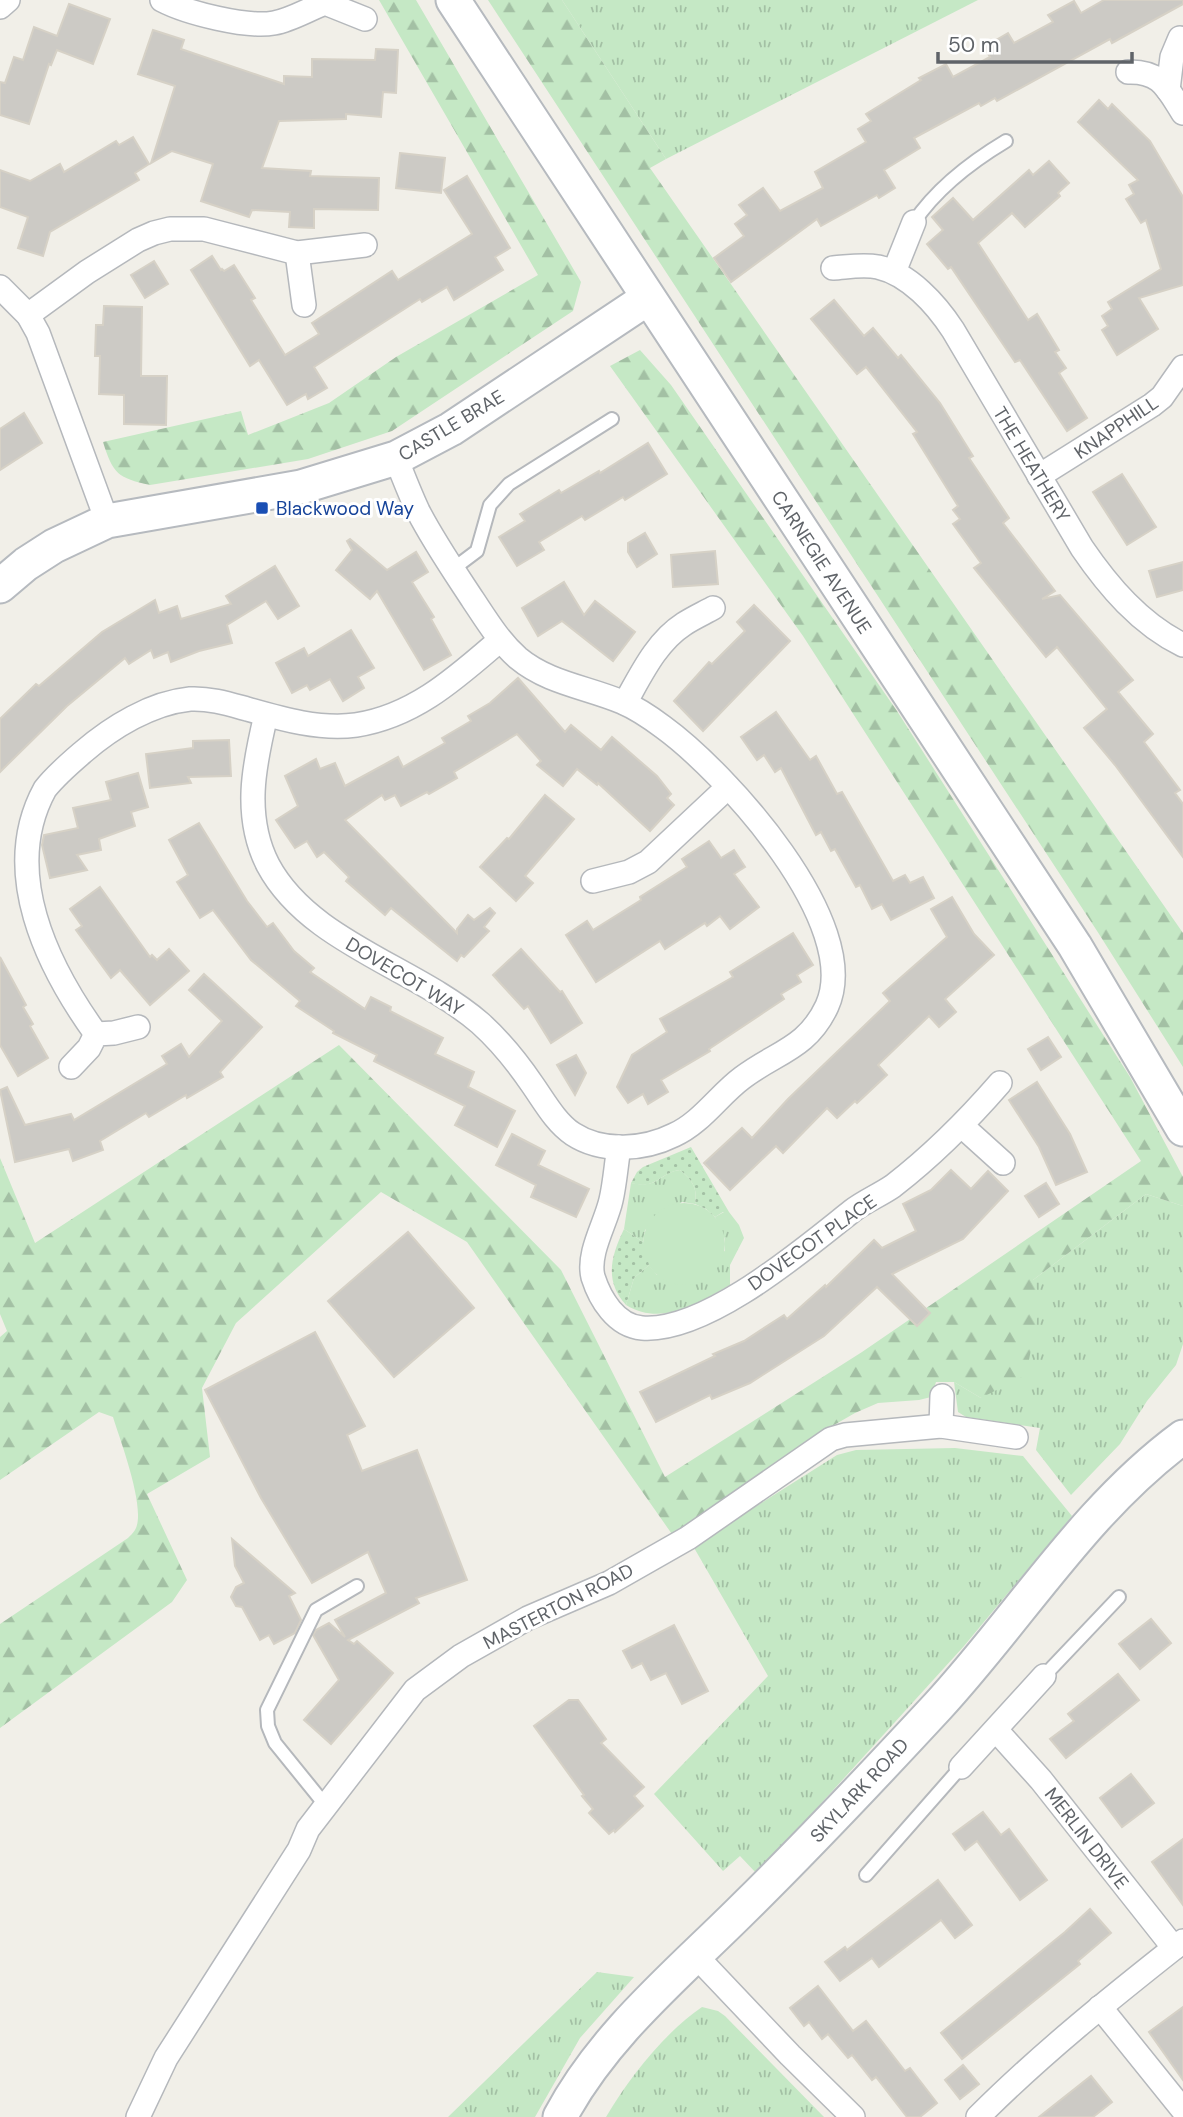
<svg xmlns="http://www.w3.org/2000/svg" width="1183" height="2117" font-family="'DM Sans',sans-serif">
	<defs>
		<pattern id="grass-tufts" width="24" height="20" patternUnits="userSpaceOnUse" patternTransform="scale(1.75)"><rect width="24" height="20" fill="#c5e8c5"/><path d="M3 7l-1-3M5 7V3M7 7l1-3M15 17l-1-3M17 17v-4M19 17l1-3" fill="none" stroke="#a3c0a4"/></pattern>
		<pattern id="forest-firs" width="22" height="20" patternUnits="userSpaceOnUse" patternTransform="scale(1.75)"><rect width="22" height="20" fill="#c5e8c5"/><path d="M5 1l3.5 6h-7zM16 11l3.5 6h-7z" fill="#a3c0a4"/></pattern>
		<pattern id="garden-dots" width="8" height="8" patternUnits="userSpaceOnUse" patternTransform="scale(1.75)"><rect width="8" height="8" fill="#c5e8c5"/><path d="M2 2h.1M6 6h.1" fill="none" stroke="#a3c0a4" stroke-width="1.8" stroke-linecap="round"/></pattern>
	</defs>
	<rect width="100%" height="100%" fill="#f1efe8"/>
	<g fill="url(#grass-tufts)">
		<polygon points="562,0 978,0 666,159"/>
		<path d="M680 1170C692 1180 698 1188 695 1204L682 1202 645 1230 643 1242 624 1229 631 1183C660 1189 658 1173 680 1170Z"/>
		<polygon points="1146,1194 1183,1206 1183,1344 1176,1365 1147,1401 1120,1444 1071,1495 1036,1450 1040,1428 966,1417 958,1412 954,1382 981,1398 1033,1280"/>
		<path d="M724 1212H729L739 1225 744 1238 730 1265V1285C698 1303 662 1327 626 1305L634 1278 649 1265 657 1275 725 1251V1239L715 1217Z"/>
		<polygon points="955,1448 1023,1456 1072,1516 964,1646 757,1874 740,1856 723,1871 654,1794 768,1676 693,1546 837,1455 856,1450"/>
		<polygon points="597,1972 634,1977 580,2038 535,2117 448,2117"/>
		<path d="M702 2007 718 2011 725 2016 824 2117H606C629 2078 664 2033 702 2007Z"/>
	</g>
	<g fill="url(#forest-firs)">
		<path d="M379 0H416L581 282 573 311 392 431 308 459 150 485C118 478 113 474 103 442L241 411 248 435 329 403 396 357 538 275Z"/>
		<polygon points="488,0 562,0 666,159 650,168 1183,933 1183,1067 1099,934"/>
		<path d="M640 350 671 385 897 711 1130 1077 1183 1177V1206L1146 1194 1033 1280 1041 1299 1026 1375 981 1398 954 1382H936L931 1397 919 1400 878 1403 855 1413 815 1436 674 1537 467 1242 381 1192 236 1323 202 1388 210 1457 147 1494 187 1580 172 1602 0 1728V1624L128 1538C130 1536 133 1533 135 1530 147 1510 120 1440 113 1417L99 1412 0 1480V1337L7 1331 0 1314V1158L35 1243 339 1045 561 1270 665 1477 862 1352 1141 1161 803 636 610 366Z"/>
	</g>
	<circle fill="#c5e8c5" cx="684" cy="1244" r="41"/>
	<g fill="url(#garden-dots)">
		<path d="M691 1147 729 1212H723L715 1217 706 1209 695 1204C698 1188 692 1180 680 1170 659 1173 657 1190 631 1183L637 1172 643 1167Z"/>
		<path d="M624 1229 643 1242 649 1265 634 1278 626 1305C604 1281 611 1256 624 1229Z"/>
	</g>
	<g fill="#cccac5" stroke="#d6d1c6" stroke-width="2">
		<polygon points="1104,0 1183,0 1183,4 1112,43 1110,39 997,101 995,98 981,106 979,103 914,138 920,148 884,170 895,188 879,198 877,195 821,226 817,219 731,282 714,258 744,236 735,224 747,215 739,205 763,188 780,211 823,188 815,172 866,142 858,129 871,121 866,114 921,80 919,78 946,64 953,77 990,57 984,47 1008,33 1014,43 1053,22 1048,15 1074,1 1081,13"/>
		<polygon points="69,4 110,19 93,64 57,50 51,65 49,64 29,124 0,115 0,82 5,83 14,57 23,60 34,27 57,36"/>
		<polygon points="153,30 184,40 181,49 284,84 284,76 312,77 312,59 375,60 376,49 398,50 396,93 383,92 381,117 346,114 346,119 279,121 262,168 311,171 310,176 379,178 378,210 314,209 314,228 289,227 290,212 252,210 249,217 201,201 213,164 172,151 151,163 175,86 138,74"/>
		<polygon points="1099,100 1108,109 1112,104 1150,141 1183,197 1183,285 1139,298 1158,329 1117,355 1102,330 1108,326 1102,316 1112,309 1108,302 1161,269 1146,220 1141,223 1126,199 1134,194 1129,185 1138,180 1078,122"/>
		<polygon points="133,137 149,164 135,173 139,180 50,232 43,256 18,248 28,217 0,207 0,170 30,181 60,164 64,172 116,141 119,145"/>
		<polygon points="400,153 445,158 441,193 396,188"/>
		<polygon points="1049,161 1069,183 1058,193 1060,196 1025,227 1012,213 978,243 1028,320 1037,314 1059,350 1055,352 1066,368 1059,373 1087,418 1067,431 1020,360 1015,362 951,267 948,269 927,244 943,230 932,217 953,198 973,220 1029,170 1033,175"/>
		<polygon points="467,176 510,248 495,257 503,270 454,300 447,287 422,302 420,299 314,367 327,388 308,399 306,394 287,405 259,360 250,366 191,270 212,256 221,270 222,269 224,271 234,265 255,298 251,300 285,355 319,334 312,323 392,271 398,280 472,234 444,190"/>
		<polygon points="154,261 168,284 145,298 131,275"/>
		<polygon points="834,300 864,336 873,328 898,358 901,355 940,403 973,456 969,458 1009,518 1003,523 1055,591 1042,599 1060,595 1133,680 1118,692 1153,734 1144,742 1180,790 1175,793 1183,804 1183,857 1115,765 1084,728 1107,709 1057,647 1046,657 974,568 981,563 953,524 960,519 953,510 958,506 913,434 917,432 866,367 857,374 811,319"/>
		<polygon points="104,306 142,307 141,376 167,376 166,425 124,424 124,395 99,394 100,356 95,356 96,325 103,325"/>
		<polygon points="24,413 42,443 0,470 0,429"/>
		<polygon points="648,443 667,474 625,500 623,497 585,520 582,516 539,542 544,550 517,566 499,537 525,521 520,514 559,490 561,493 599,471 600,473"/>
		<polygon points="1122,474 1156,527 1127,545 1093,492"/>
		<polygon points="645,533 657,554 637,567 628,552 628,543"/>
		<polygon points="350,539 387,570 416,552 428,572 412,582 434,617 431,619 451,655 424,670 377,591 370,599 336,570 352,550 347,541"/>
		<polygon points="715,551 718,584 673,587 671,555"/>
		<polygon points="1183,562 1183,590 1157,597 1149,571"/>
		<polygon points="275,566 299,606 278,619 266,601 227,625 232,643 199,651 171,662 168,652 154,658 151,650 129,664 125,658 67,706 0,772 0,719 36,684 39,686 102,632 155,600 159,613 177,606 181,619 231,604 226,596"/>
		<polygon points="564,582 584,615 595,601 635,632 613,661 562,621 538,636 522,608"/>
		<polygon points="754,605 790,641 703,731 674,701 709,662 712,664 745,631 737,622"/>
		<polygon points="351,630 374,668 358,677 364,688 343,701 330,679 310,690 307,685 292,693 276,663 304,648 308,656"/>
		<polygon points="518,678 565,732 571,725 601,750 612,737 657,776 671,794 667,798 674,805 650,831 598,783 597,785 577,769 563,786 537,765 541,761 517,734 454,772 457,778 429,794 427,792 401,806 395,795 385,800 382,795 345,820 457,933 457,929 468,915 474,920 490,908 495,913 484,927 489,931 464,957 461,955 457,961 391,908 385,915 346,881 349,877 324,852 317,857 307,841 295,848 276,820 298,806 285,776 316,759 320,769 335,763 345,786 398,757 403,767 445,743 442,738 471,721 468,716 490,703"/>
		<polygon points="776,712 810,760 816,756 837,794 842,792 893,881 905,875 910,883 923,877 934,898 891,920 882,904 872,909 860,885 856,887 835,849 831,851 821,832 816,835 781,768 775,772 764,755 757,760 741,737"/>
		<polygon points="229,740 231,776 188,777 191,783 150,788 146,754 193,748 193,741"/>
		<polygon points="138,773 148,807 131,812 135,826 99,839 101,850 77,855 87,870 50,878 42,845 44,835 78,828 73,808 111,800 106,782"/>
		<polygon points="545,795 574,819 525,876 533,883 516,901 480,867 507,838 509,839"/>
		<polygon points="199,823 247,901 267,927 273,923 294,951 314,968 310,972 365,1009 371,997 391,1007 390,1011 443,1038 435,1054 474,1072 468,1087 515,1111 497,1147 455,1125 465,1106 374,1061 377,1055 333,1033 334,1031 296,1006 300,1001 251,960 213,910 200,918 177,882 188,875 169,840"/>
		<polygon points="709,841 721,858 734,850 745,867 734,874 759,907 730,929 720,916 707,926 705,923 665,949 660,941 596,982 566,935 587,921 593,930 641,900 640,897 687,867 682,859"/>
		<polygon points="100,887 150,957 152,955 157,960 169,949 189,971 150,1005 120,970 111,978 76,930 82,926 70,909"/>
		<polygon points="952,897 974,934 994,955 945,999 956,1012 939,1027 929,1016 878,1065 887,1075 857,1103 855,1101 837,1118 827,1108 783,1153 776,1146 730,1190 704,1163 742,1128 752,1138 788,1099 890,1001 883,993 947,937 931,909"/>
		<polygon points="793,933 813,965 797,975 801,982 781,994 784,999 709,1049 710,1051 661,1080 668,1092 648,1104 643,1094 628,1103 617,1087 632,1055 667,1032 660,1019 733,977 730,972"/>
		<polygon points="521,949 560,992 562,991 582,1023 551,1043 528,1006 524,1009 493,975"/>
		<polygon points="0,957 26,1005 23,1007 33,1024 30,1026 48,1058 18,1076 0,1045"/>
		<polygon points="204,974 262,1027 220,1072 223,1077 187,1098 186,1095 149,1117 146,1113 100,1141 103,1150 73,1161 69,1149 15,1162 0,1090 7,1087 25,1125 71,1114 74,1120 167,1064 162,1056 181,1044 189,1057 222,1021 189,990"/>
		<polygon points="1048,1037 1061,1057 1041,1070 1028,1049"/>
		<polygon points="576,1055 586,1073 575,1095 557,1065"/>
		<polygon points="1037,1082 1070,1134 1087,1172 1056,1185 1039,1147 1009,1100"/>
		<polygon points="512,1134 545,1151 538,1165 589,1189 576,1217 531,1197 536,1185 496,1165"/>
		<polygon points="951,1170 971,1189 988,1171 1008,1191 963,1239 892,1274 930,1313 917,1326 877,1287 824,1336 750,1383 712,1399 710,1395 656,1422 640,1392 715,1356 713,1354 744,1341 784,1315 787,1319 825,1285 826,1287 874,1240 882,1248 916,1231 903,1204 931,1190"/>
		<polygon points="1046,1183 1059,1204 1039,1217 1025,1196"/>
		<polygon points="408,1232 474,1308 394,1377 328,1301"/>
		<polygon points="315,1332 365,1426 347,1435 362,1471 417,1450 467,1580 416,1598 419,1603 348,1640 354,1644 357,1641 393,1673 331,1744 304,1720 339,1680 313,1635 316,1630 329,1623 345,1637 335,1620 386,1593 368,1552 312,1583 261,1498 205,1390"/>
		<polygon points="232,1539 295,1593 289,1596 301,1620 295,1633 274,1644 269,1635 260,1640 242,1607 236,1606 231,1597 236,1587 244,1583 235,1566"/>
		<polygon points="1151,1619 1171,1643 1140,1669 1119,1644"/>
		<polygon points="674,1625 708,1691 682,1704 666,1673 651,1680 642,1663 632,1668 623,1651"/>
		<polygon points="1118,1674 1139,1700 1066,1758 1050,1739 1074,1721 1068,1714"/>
		<polygon points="569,1700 578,1700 606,1739 601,1743 644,1787 634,1796 643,1806 615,1832 614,1830 609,1834 589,1813 593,1809 582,1796 584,1795 534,1726"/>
		<polygon points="1131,1774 1154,1803 1122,1827 1100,1798"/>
		<polygon points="983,1812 1001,1835 1009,1829 1047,1880 1020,1900 977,1841 965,1850 953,1834"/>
		<polygon points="1183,1839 1183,1905 1152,1862"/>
		<polygon points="938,1880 972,1925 955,1938 941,1920 879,1967 872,1958 840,1981 825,1962 845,1947 847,1950"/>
		<polygon points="1090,1909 1111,1933 1078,1961 1080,1964 962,2059 941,2033 1065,1932"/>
		<polygon points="818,1986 853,2031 866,2021 905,2071 910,2068 937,2103 920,2117 907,2117 876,2077 872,2080 852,2055 848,2058 828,2034 822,2039 809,2022 804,2026 790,2008"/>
		<polygon points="1183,2007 1183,2080 1149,2032"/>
		<polygon points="963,2065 979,2084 960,2099 945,2080"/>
		<polygon points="1091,2076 1112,2102 1093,2117 1039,2117"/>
	</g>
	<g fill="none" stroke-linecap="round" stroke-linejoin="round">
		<defs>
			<g id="lane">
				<path d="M914 222C937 188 971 162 1006 141"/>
				<polyline points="453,569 477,551 490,505 509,484 612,419"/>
				<polyline points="1044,1676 1119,1597"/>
				<polyline points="326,1806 275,1743 268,1726 267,1710 316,1610 357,1586"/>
				<polyline points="866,1875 961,1767"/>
			</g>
			<g id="street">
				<path d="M162 0C187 13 247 28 274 23 291 20 309 9 325 3L365 19"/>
				<polyline points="0,7 8,0"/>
				<path d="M1128 72C1161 71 1167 88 1183 113"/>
				<polyline points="1168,90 1172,57 1180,38"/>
				<polyline points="297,253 304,305"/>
				<path d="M833 268C848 267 863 264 878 267 909 274 936 304 953 330L1082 548C1108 586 1140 624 1183 645"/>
				<polyline points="894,272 914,222"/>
				<polyline points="0,287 28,315 38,333 107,521"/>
				<polyline points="28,315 87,272 138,240 154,233 170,229 204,229 297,253 365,245"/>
				<polyline points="1039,476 1152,405 1162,397 1183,367"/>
				<path d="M625 703C641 675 656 642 684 624 693 618 704 613 713 608"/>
				<path d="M266 715C254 765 243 816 268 865 309 942 415 967 480 1023 500 1041 517 1062 532 1084 544 1101 556 1123 573 1134 602 1153 644 1150 674 1135 701 1123 719 1095 742 1078 776 1052 807 1049 827 1006 864 924 725 772 663 727 651 718 636 708 622 702 586 687 548 683 518 658 499 641 487 621 473 600 454 571 434 542 418 511 410 494 403 476 396 458"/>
				<polyline points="593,881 629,872 648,862 728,787"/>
				<path d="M96 1034C47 966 0 871 45 789 56 775 69 764 83 752 112 727 151 703 190 699 210 698 229 704 247 709 282 719 320 730 356 725 415 716 457 677 500 640"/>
				<polyline points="71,1067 89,1048 96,1034 114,1033 138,1027"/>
				<polyline points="962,1126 1003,1163"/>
				<path d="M619 1147C616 1165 615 1183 611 1200 606 1223 587 1253 593 1277 600 1299 616 1326 642 1328 706 1333 804 1249 852 1211 865 1201 880 1195 893 1186 933 1155 967 1121 1000 1083"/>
				<polyline points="941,1426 942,1396"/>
				<polyline points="996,1730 1041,1780 1174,1948"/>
				<polyline points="961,1767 1044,1676"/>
				<polyline points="696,1956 790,2055 853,2117"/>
				<polyline points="1100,2007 1183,2110"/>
				<polyline points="138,2117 166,2058 299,1850 308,1829 415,1690 461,1656 528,1618 609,1583 688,1538 831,1439 845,1435 941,1426 1016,1437"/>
				<path d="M978 2117C1042 2053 1112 1997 1183 1941"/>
			</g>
			<g id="secondary">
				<polyline points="453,0 1075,946 1183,1129"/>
				<polyline points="0,586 26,564 54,546 107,521 301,487 396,458 451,429 648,298"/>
				<path d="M560 2117C604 2034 679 1973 744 1908 811 1842 875 1774 938 1706 1020 1617 1085 1509 1183 1437"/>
			</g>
		</defs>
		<use href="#lane" stroke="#b5b8bc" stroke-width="16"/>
		<use href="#street" stroke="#b5b8bc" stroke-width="26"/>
		<use href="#secondary" stroke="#b6babf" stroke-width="37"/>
		<use href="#lane" stroke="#fff" stroke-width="12"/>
		<use href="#street" stroke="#fff" stroke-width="23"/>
		<use href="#secondary" stroke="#fff" stroke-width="33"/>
	</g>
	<rect fill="#1a4fb4" stroke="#fff" stroke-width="2.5" x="255" y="501" width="14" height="14" rx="3.5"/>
	<g text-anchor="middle" stroke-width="6" stroke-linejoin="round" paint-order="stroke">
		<g font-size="19" fill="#5f6368" stroke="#fff">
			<text transform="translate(451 425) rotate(-31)" y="7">CASTLE BRAE</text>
			<text transform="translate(1116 427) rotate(-34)" y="7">KNAPPHILL</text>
			<text transform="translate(1032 464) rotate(59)" y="7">THE HEATHERY</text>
			<text transform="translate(822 562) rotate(57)" y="7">CARNEGIE AVENUE</text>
			<text transform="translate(405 976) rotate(31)" y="7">DOVECOT WAY</text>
			<text transform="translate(812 1242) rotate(-35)" y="7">DOVECOT PLACE</text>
			<text transform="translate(558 1606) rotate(-27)" y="7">MASTERTON ROAD</text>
			<text transform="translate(859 1790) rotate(-47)" y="7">SKYLARK ROAD</text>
			<text transform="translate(1087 1838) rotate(52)" y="7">MERLIN DRIVE</text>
		</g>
		<g font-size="19" fill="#164399" stroke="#fff" text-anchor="start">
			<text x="276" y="515">Blackwood Way</text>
		</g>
	</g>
	<path d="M938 52v10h194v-10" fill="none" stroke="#5f6368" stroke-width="3.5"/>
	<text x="948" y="52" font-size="21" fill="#5f6368" stroke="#ffffff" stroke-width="5" paint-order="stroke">50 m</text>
</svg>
